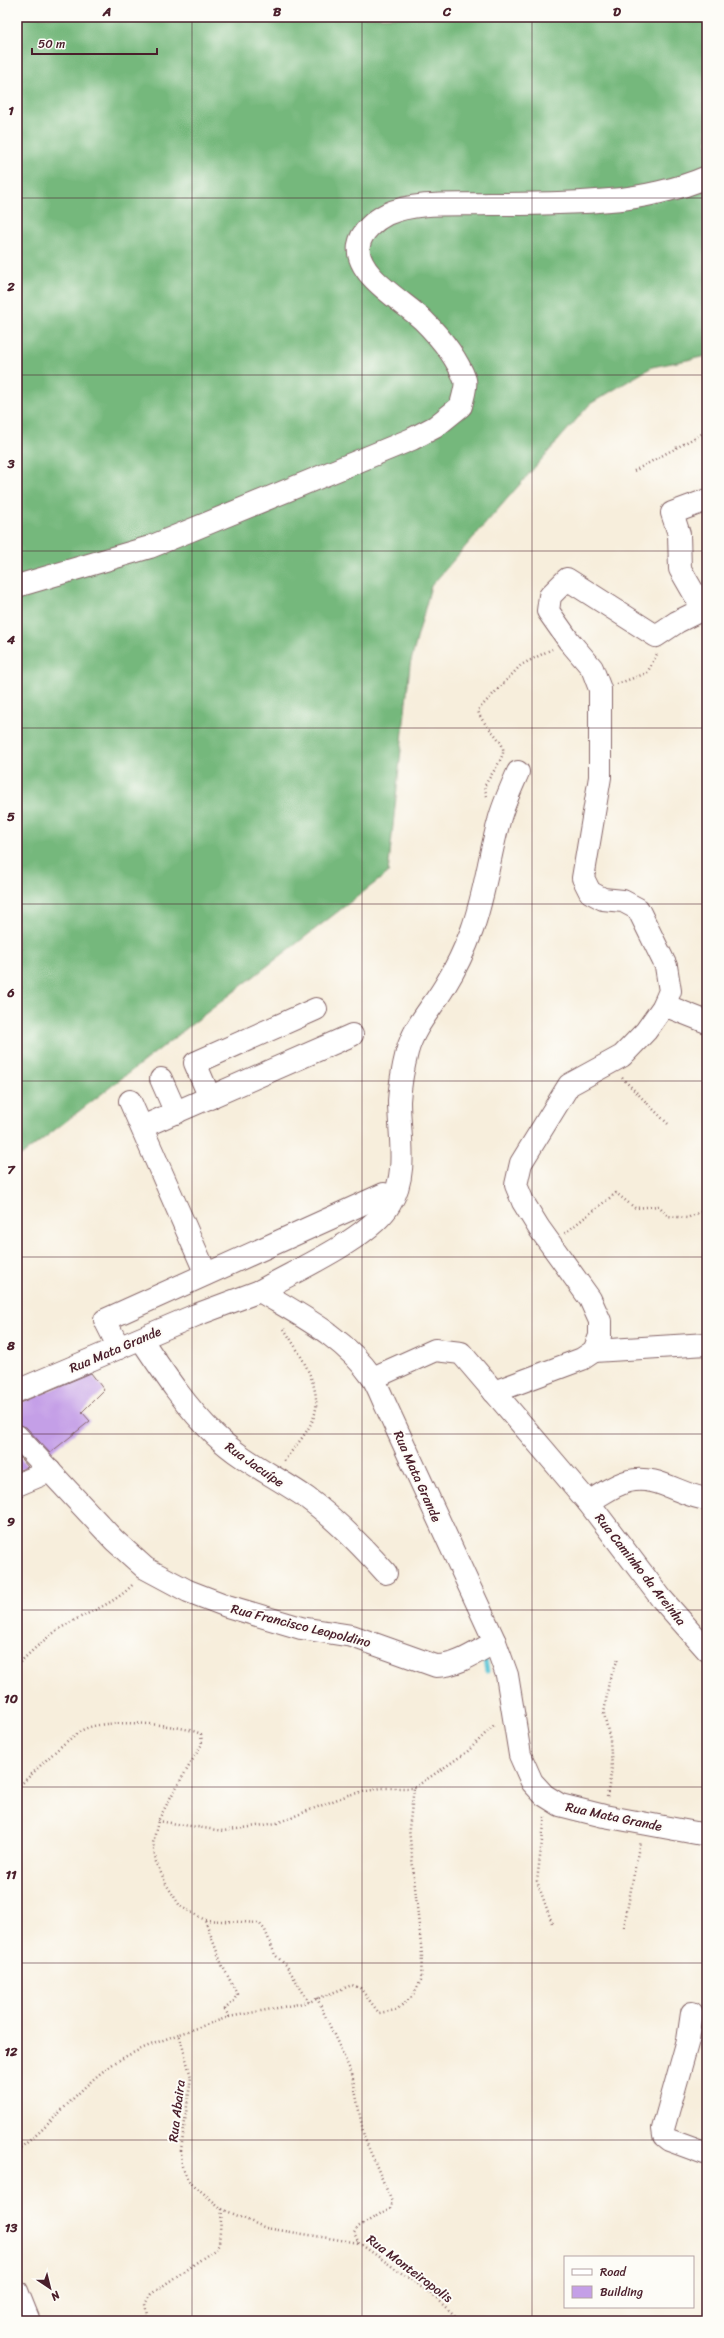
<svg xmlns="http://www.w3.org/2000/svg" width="724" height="2338" font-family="Sriracha,sans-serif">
	<rect width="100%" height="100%" fill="#fdfcf7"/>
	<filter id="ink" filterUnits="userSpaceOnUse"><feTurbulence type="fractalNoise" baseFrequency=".025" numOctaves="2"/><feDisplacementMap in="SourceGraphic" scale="8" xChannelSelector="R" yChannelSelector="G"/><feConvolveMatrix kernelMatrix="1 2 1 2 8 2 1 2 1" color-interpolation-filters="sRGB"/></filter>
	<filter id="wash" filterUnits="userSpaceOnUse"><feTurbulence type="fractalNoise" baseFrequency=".012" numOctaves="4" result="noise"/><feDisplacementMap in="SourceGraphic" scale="16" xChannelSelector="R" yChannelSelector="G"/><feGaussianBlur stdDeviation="0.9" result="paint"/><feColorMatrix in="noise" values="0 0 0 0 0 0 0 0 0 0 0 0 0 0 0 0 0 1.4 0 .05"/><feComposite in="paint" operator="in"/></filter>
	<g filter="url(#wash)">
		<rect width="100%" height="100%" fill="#f7eedc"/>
		<polygon fill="#74b87c" stroke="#5f6c54" points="17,17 707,17 707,356 652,367 590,404 431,586 410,665 388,873 17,1159"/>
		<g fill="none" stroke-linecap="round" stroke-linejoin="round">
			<polyline stroke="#5ac4d5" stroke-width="5" points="485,1660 487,1671"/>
		</g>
		<g id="blocks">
			<g fill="#c49fe7">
				<polygon points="91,1373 104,1390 82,1412 90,1421 50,1453 26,1427 17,1424 17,1404"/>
				<polygon points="17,1454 28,1467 17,1471"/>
			</g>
		</g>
	</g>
	<g filter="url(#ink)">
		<use href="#blocks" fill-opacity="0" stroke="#876769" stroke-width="1"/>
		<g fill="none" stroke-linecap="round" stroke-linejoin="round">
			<defs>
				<g id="minor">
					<path d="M17 586 150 547 412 439 435 427 461 406C462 399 467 387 465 380 457 357 440 337 423 320 405 302 354 275 359 245 361 232 375 220 387 214 416 201 457 205 489 204 529 204 570 204 610 200 639 198 680 189 707 177"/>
					<polyline points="703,609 680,569 679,534 672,513 707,500"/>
					<polyline points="664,1005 707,1022"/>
					<polyline points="161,1079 176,1113"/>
					<polyline points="210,1098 195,1063 316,1009"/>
					<polyline points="130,1101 206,1274"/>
					<polyline points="142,1127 352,1035"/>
					<path d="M260 1291C296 1270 369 1239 390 1204 409 1174 399 1135 399 1101 400 1085 403 1068 407 1052 414 1026 432 1008 445 986 456 968 465 949 472 930 485 894 489 857 499 821 503 805 511 788 518 772"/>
					<path d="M141 1339C163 1372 186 1407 215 1435 242 1461 277 1477 307 1498 337 1520 361 1545 386 1573"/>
					<polyline points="119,1348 105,1320 384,1194"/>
					<polyline points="594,1351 707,1344"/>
					<polyline points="373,1378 435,1350 461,1353 588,1502 661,1598 707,1650"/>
					<path d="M17 1391 196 1315 260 1291C301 1316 344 1337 372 1377 378 1386 382 1398 387 1408L495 1642 507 1675 520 1755 532 1782 544 1795 560 1805 604 1816 707 1835"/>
					<polyline points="494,1392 582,1359 594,1351 600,1336 600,1321 590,1299 539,1228 523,1202 516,1185 521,1163 569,1085 622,1056 646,1031 663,1007 670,991 666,966 638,909 623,901 603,899 590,892 583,878 600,777 600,689 592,668 569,641 548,611 550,596 567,579 656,636 677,622 707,607"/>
					<path d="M17 1436 114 1540 145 1568 188 1591 227 1606 301 1628 352 1636 436 1666C458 1666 476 1652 495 1642"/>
					<polyline points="17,1485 50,1471"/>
					<path d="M588 1502C601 1495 615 1484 629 1481 656 1474 681 1496 707 1499"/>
					<polyline points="692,2013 688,2040 663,2129 664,2136 669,2140 707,2154"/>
					<polyline points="17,2291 29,2321"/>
				</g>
			</defs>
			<use href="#minor" stroke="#876769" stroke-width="24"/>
			<g stroke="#876769" stroke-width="2.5" stroke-dasharray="1 3" stroke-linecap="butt">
				<polyline points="634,471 707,431"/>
				<polyline points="617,684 647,673 657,654"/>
				<path d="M487 796 484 787C489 777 500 764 503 753 506 739 480 725 478 710L521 665 552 649"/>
				<polyline points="622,1078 668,1124"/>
				<polyline points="565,1233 616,1193 635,1208 659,1206 668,1216 687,1218 707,1209"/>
				<path d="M284 1329C297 1349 319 1382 316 1408 314 1427 295 1446 284 1461"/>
				<path d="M17 1665C32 1651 46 1637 64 1626 87 1612 116 1604 134 1583"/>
				<path d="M17 1788C38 1769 58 1746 81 1731 100 1717 181 1724 201 1734L202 1744 169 1800 158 1821 153 1843 156 1862 166 1884 180 1906 205 1920 222 1965 237 1994 234 2001 225 2009 229 2017 179 2034"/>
				<polyline points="607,1797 612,1768 610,1740 604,1714 609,1681 618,1659"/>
				<polyline points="545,1817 537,1881 552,1923"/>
				<polyline points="158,1821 223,1831 277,1823 348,1795 381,1788 414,1788 467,1752 495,1724"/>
				<polyline points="205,1920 259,1923 265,1930 275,1955 286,1965 309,2002"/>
				<polyline points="624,1927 640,1841"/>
				<polyline points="317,1998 352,2074 364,2137 392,2202 390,2208 358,2227 354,2233 359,2243 431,2294 461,2321"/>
				<polyline points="229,2017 309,2002 352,1985 360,1988 379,2013 396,2010 413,1996 421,1980 422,1955 409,1829 414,1788"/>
				<path d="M17 2150C49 2128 72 2096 102 2072 124 2054 153 2044 179 2034L191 2077 181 2150 182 2166 188 2180 222 2209 266 2228 359 2243"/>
				<polyline points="148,2321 145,2304 151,2294 216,2249 219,2243 222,2209"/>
			</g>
			<use href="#minor" stroke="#fff" stroke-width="22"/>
		</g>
	</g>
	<path fill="none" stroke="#4a1f2b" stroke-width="1" stroke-opacity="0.55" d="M192 17V2321M362 17V2321M532 17V2321M17 198H707M17 375H707M17 551H707M17 728H707M17 904H707M17 1081H707M17 1257H707M17 1434H707M17 1610H707M17 1787H707M17 1963H707M17 2140H707"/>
	<g text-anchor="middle" stroke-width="4" stroke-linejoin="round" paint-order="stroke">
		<g font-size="13" fill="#4a1f2b" stroke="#fdfcf7">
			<text transform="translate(115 1349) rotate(-23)" y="5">Rua Mata Grande</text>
			<text transform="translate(255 1464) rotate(35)" y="5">Rua Jacuípe</text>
			<text transform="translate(418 1476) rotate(66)" y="5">Rua Mata Grande</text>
			<text transform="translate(641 1569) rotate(52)" y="5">Rua Caminho da Areinha</text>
			<text transform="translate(301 1625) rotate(14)" y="5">Rua Francisco Leopoldino</text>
			<text transform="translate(614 1816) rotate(12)" y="5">Rua Mata Grande</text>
			<text transform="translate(176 2111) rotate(-83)" y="5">Rua Abaira</text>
			<text transform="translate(410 2268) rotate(37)" y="5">Rua Monteiropolis</text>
		</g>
	</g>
	<rect width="724" height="2338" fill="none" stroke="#fdfcf7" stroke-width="44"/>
	<rect x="564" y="2256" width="130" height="52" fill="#fdfcf7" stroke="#b5a4a5"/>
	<rect x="572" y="2269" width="20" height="6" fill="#ffffff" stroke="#b5a4a5"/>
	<text x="600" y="2276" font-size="12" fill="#4a1f2b">Road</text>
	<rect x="572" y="2286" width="20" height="12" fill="#c49fe7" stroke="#b5a4a5"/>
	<text x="600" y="2296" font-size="12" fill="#4a1f2b">Building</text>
	<g transform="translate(50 2288) rotate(145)" stroke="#fdfcf7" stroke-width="3" paint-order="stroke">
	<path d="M0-3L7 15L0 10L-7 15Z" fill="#4a1f2b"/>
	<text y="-6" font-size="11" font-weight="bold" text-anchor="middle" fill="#4a1f2b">N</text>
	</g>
	<path d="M32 48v6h125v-6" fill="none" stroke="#4a1f2b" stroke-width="2"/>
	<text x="38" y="48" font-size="12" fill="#4a1f2b" stroke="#fdfcf7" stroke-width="3" paint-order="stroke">50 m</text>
	<rect x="22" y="22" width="680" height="2294" fill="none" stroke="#4a1f2b" stroke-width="1.5"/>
	<g font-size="13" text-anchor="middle" font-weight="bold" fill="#4a1f2b">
		<text x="107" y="16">A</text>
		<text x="277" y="16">B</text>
		<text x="447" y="16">C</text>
		<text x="617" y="16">D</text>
		<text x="11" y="115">1</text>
		<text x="11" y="291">2</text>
		<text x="11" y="468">3</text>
		<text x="11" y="644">4</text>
		<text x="11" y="821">5</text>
		<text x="11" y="997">6</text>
		<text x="11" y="1174">7</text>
		<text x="11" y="1350">8</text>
		<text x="11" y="1526">9</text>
		<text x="11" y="1703">10</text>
		<text x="11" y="1879">11</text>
		<text x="11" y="2056">12</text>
		<text x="11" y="2232">13</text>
	</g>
</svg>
